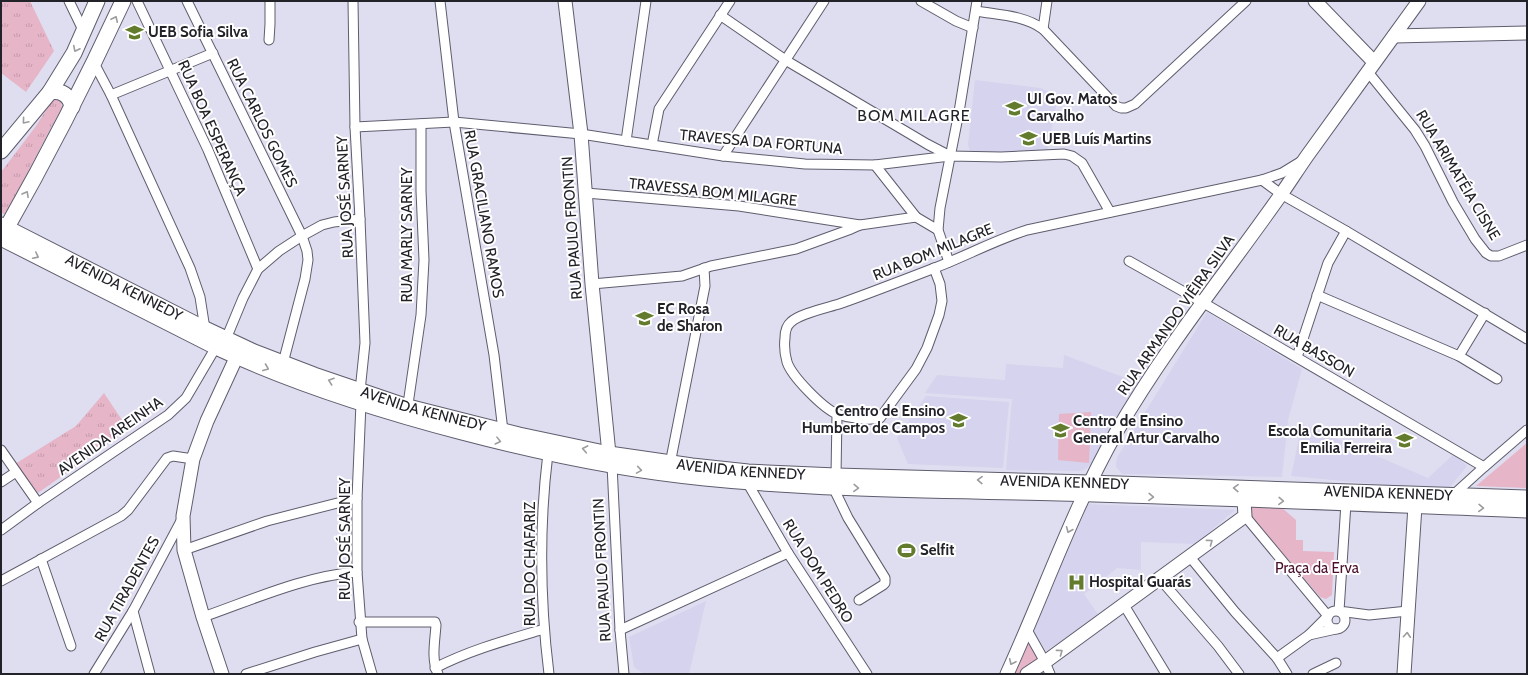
<svg xmlns="http://www.w3.org/2000/svg" width="1528" height="675" font-family="Cabin,sans-serif">
	<defs>
		<pattern id="grass-tufts" width="24" height="20" patternUnits="userSpaceOnUse"><rect width="24" height="20" fill="#e6b5c7"/><path d="M3 7l-1-3M5 7V3M7 7l1-3M15 17l-1-3M17 17v-4M19 17l1-3" fill="none" stroke="#c59bab"/></pattern>
	</defs>
	<rect width="100%" height="100%" fill="#dfdef1"/>
	<g fill="#d5d3ed">
		<polygon points="975,80 1041,88 1058,97 1047,151 1008,154 972,152 969,149 968,144"/>
		<polygon points="1207,312 1302,369 1288,420 1282,477 1122,474 1116,467 1116,462 1118,456"/>
		<polygon points="1064,355 1139,383 1093,462 1087,468 1081,471 1006,470 1012,399 925,393 937,375 1005,380 1006,364 1063,368"/>
		<polygon points="926,396 1009,402 1003,468 908,464 897,438"/>
		<polygon points="1302,424 1428,478 1454,454 1467,466 1447,491 1291,476"/>
		<polygon points="1085,504 1235,510 1195,544 1141,542 1141,570 1117,568 1084,594 1099,616 1046,651 1033,630"/>
		<polygon points="706,601 689,674 644,674 634,667 629,637"/>
	</g>
	<g fill="url(#grass-tufts)">
		<polygon points="1,1 30,1 54,51 26,92 1,73"/>
		<polygon points="56,99 61,102 62,107 5,215 1,212 1,172 36,126 52,101"/>
		<polygon points="104,393 128,429 38,493 15,464 76,426"/>
	</g>
	<g fill="#e6b5c7">
		<polygon points="1091,412 1089,463 1058,460 1059,414"/>
		<polygon points="1527,443 1527,488 1476,486"/>
		<polygon points="1253,506 1281,507 1296,520 1296,540 1303,540 1303,551 1334,552 1332,595 1326,599 1320,597 1251,516 1249,510"/>
		<polygon points="1030,639 1040,659 1018,674 1015,674"/>
	</g>
	<g fill="none" stroke-linecap="round" stroke-linejoin="round">
		<defs>
			<g id="street">
				<polyline points="69,1 84,32"/>
				<polyline points="137,1 208,150 258,269"/>
				<polyline points="187,1 302,236 307,251 308,260 305,279 283,363"/>
				<polyline points="353,1 355,127 360,219 365,343 360,391"/>
				<polyline points="440,1 454,122 494,355 503,431"/>
				<polyline points="921,1 956,21 973,28"/>
				<path d="M976 11C999 15 1023 15 1043 29L1116 106 1121 108H1126L1135 104 1246 1"/>
				<polyline points="720,15 787,61 927,144 950,156"/>
				<polyline points="1043,29 1047,1"/>
				<polyline points="269,40 270,24 270,1"/>
				<polyline points="94,63 111,95 190,268 200,297 205,329"/>
				<polyline points="1368,72 1415,130 1425,146 1453,202 1475,239 1486,253 1491,256 1499,256 1527,245"/>
				<polyline points="111,95 213,53"/>
				<polyline points="355,127 454,122 581,134 723,156 805,164 875,165 950,156 1001,157 1064,154 1072,156 1082,163 1110,212"/>
				<polyline points="626,141 646,1"/>
				<polyline points="652,145 659,109 730,1"/>
				<polyline points="723,156 824,1"/>
				<polyline points="875,165 916,217 938,230"/>
				<polyline points="1262,180 1281,194 1346,231 1527,339"/>
				<polyline points="586,193 739,206 860,225 916,217"/>
				<polyline points="1129,261 1202,302 1484,467"/>
				<polyline points="949,262 938,230 940,208 959,112 977,1"/>
				<polyline points="592,284 682,276 711,266 796,249 851,229 860,225"/>
				<polyline points="1317,295 1459,356 1497,379"/>
				<polyline points="226,339 243,298 258,269 279,251 302,236 322,225 334,222 360,219"/>
				<polyline points="1459,356 1485,313"/>
				<polyline points="1297,357 1328,263 1346,231"/>
				<polyline points="361,403 357,498 357,572 362,639 372,674"/>
				<polyline points="407,411 421,315 424,260 421,191 421,124"/>
				<path d="M837 414C849 418 868 421 880 418L916 369 927 348 939 315 942 301 940 284 934 268"/>
				<polyline points="1,450 38,503"/>
				<path d="M548 453C539 526 540 601 549 674"/>
				<polyline points="670,464 705,286 704,268"/>
				<polyline points="612,465 620,630 624,674"/>
				<path d="M836 476 837 414C823 408 792 377 787 362 785 355 784 346 785 338 785 332 786 326 791 322 799 314 826 308 839 304 870 293 901 281 932 269 964 257 995 240 1027 230L1262 180 1282 173 1300 162"/>
				<polyline points="1,482 16,472"/>
				<polyline points="747,482 788,553 867,674"/>
				<polyline points="833,487 848,518 885,578 885,583 883,585 859,600"/>
				<polyline points="1452,496 1484,467 1527,430"/>
				<polyline points="1346,503 1339,611 1369,615 1408,611"/>
				<polyline points="1245,516 1328,616 1309,635 1277,658"/>
				<polyline points="1,530 38,503 168,415 186,398 216,347"/>
				<polyline points="184,550 267,521 357,498"/>
				<polyline points="1190,557 1235,612 1277,658 1287,674"/>
				<polyline points="41,559 71,646"/>
				<polyline points="1160,579 1218,646 1239,674"/>
				<polyline points="1,581 121,516 128,510 167,458 173,456 193,459"/>
				<polyline points="1124,605 1166,674"/>
				<polyline points="133,611 150,674"/>
				<circle cx="1336" cy="620" r="9"/>
				<path d="M203 617C252 600 304 576 357 572"/>
				<path d="M359 622H435L436 625C435 641 431 659 438 674"/>
				<polyline points="620,630 788,553"/>
				<polyline points="1027,630 1045,662 1050,674"/>
				<polyline points="1309,635 1336,629"/>
				<path d="M435 668C470 650 507 640 544 629"/>
				<polyline points="94,674 133,611 182,519"/>
				<polyline points="246,674 315,652 362,639"/>
				<polyline points="1313,674 1336,663"/>
			</g>
			<g id="secondary">
				<polyline points="565,1 581,134 592,284 609,454"/>
				<polyline points="1315,1 1374,62"/>
				<polyline points="1394,36 1527,33"/>
				<polyline points="222,674 203,617 184,550 183,516 193,459 207,421 237,356"/>
				<path d="M1007 674C1044 593 1073 508 1117 431 1165 348 1225 274 1280 196 1289 183 1298 169 1307 156 1344 104 1382 53 1419 1"/>
				<polyline points="1027,674 1045,662 1245,516 1244,500"/>
				<polyline points="1404,674 1415,506"/>
			</g>
			<g id="primary">
				<path d="M50 92C61 90 70 95 72 107"/>
				<polyline points="1,151 50,92 74,53 97,1"/>
				<path id="s1" d="M1 225 205 329 254 352 314 375 408 407 519 435 609 454 692 466 748 472 836 476 1089 483 1527 498"/>
				<path d="M2 236C46 159 86 81 123 1"/>
				<path d="M1 238 216 347C295 384 378 410 462 432 542 453 623 470 705 478 823 490 941 490 1059 493 1215 497 1371 504 1527 510"/>
			</g>
		</defs>
		<use href="#street" stroke="#5e5d6d" stroke-width="11"/>
		<use href="#secondary" stroke="#5e5d6d" stroke-width="15"/>
		<use href="#primary" stroke="#5e5d6d" stroke-width="17"/>
		<use href="#street" stroke="#fff" stroke-width="9"/>
		<use href="#secondary" stroke="#fff" stroke-width="13"/>
		<use href="#primary" stroke="#fff" stroke-width="15"/>
	</g>
	<defs><path id="oneway-chevron" d="M-2-3.5L2.5 0L-2 3.5" fill="none" stroke-width="1.6" stroke-linecap="round" stroke-linejoin="round"/></defs>
	<g stroke="#9c9c9f">
		<use href="#oneway-chevron" transform="translate(115 19) rotate(-65)"/>
		<use href="#oneway-chevron" transform="translate(76 49) rotate(117)"/>
		<use href="#oneway-chevron" transform="translate(25 121) rotate(130)"/>
		<use href="#oneway-chevron" transform="translate(26 194) rotate(-61)"/>
		<use href="#oneway-chevron" transform="translate(36 256) rotate(27)"/>
		<use href="#oneway-chevron" transform="translate(266 368) rotate(22)"/>
		<use href="#oneway-chevron" transform="translate(331 381) rotate(-161)"/>
		<use href="#oneway-chevron" transform="translate(498 441) rotate(14)"/>
		<use href="#oneway-chevron" transform="translate(585 449) rotate(-169)"/>
		<use href="#oneway-chevron" transform="translate(639 470) rotate(9)"/>
		<use href="#oneway-chevron" transform="translate(980 480) rotate(-178)"/>
		<use href="#oneway-chevron" transform="translate(856 488) rotate(2)"/>
		<use href="#oneway-chevron" transform="translate(1236 488) rotate(-178)"/>
		<use href="#oneway-chevron" transform="translate(1151 497) rotate(2)"/>
		<use href="#oneway-chevron" transform="translate(1281 501) rotate(2)"/>
		<use href="#oneway-chevron" transform="translate(1481 508) rotate(2)"/>
		<use href="#oneway-chevron" transform="translate(1069 530) rotate(113)"/>
		<use href="#oneway-chevron" transform="translate(1210 542) rotate(-36)"/>
		<use href="#oneway-chevron" transform="translate(1407 635) rotate(-86)"/>
		<use href="#oneway-chevron" transform="translate(1060 652) rotate(-36)"/>
		<use href="#oneway-chevron" transform="translate(1012 662) rotate(115)"/>
	</g>
	<defs>
		<symbol id="school-bare" viewBox="-9 -9 18 18"><path d="M0-5L7-2L0 1L-7-2ZM-4 1L0 2.5L4 1V4Q0 6-4 4Z" fill="#637b2d" stroke="#fff" stroke-width="2.5" paint-order="stroke"/></symbol>
		<symbol id="stadium-bare" viewBox="-9 -9 18 18"><path d="M0-5a6.5 5 0 1 0 0 10a6.5 5 0 1 0 0-10ZM-3.5-1.8h7v3.6h-7Z" fill="#637b2d" stroke="#fff" stroke-width="2.5" paint-order="stroke"/></symbol>
		<symbol id="hospital-bare" viewBox="-9 -9 18 18"><path d="M-5-5h3v3.5h4V-5h3V5h-3V1.5h-4V5h-3Z" fill="#637b2d" stroke="#fff" stroke-width="2.5" paint-order="stroke"/></symbol>
	</defs>
	<g fill-rule="evenodd">
		<use href="#school-bare" x="122" y="20" width="25" height="25"/>
		<use href="#school-bare" x="1002" y="96" width="25" height="25"/>
		<use href="#school-bare" x="1016" y="126" width="25" height="25"/>
		<use href="#school-bare" x="632" y="306" width="25" height="25"/>
		<use href="#school-bare" x="946" y="408" width="25" height="25"/>
		<use href="#school-bare" x="1048" y="418" width="25" height="25"/>
		<use href="#school-bare" x="1392" y="428" width="25" height="25"/>
		<use href="#stadium-bare" x="894" y="538" width="25" height="25"/>
		<use href="#hospital-bare" x="1064" y="570" width="25" height="25"/>
	</g>
	<g text-anchor="middle" stroke-width="4" stroke-linejoin="round" paint-order="stroke">
		<g font-size="15" font-weight="bold" fill="#222229" stroke="#fff" text-anchor="start">
			<text x="148" y="37">UEB Sofia Silva</text>
			<text x="1027" y="104">UI Gov. Matos<tspan x="1027" dy="17">Carvalho</tspan></text>
			<text x="1042" y="144">UEB Luís Martins</text>
			<text x="657" y="314">EC Rosa<tspan x="657" dy="17">de Sharon</tspan></text>
			<text x="945" y="416" text-anchor="end">Centro de Ensino<tspan x="945" dy="17">Humberto de Campos</tspan></text>
			<text x="1073" y="426">Centro de Ensino<tspan x="1073" dy="17">General Artur Carvalho</tspan></text>
			<text x="1392" y="436" text-anchor="end">Escola Comunitaria<tspan x="1392" dy="17">Emilia Ferreira</tspan></text>
			<text x="920" y="555">Selfit</text>
			<text x="1089" y="587">Hospital Guarás</text>
		</g>
		<g font-size="15" fill="#222229" stroke="#fff">
			<text transform="translate(262 123) rotate(64)" y="5">RUA CARLOS GOMES</text>
			<text transform="translate(212 128) rotate(66)" y="5">RUA BOA ESPERANÇA</text>
			<text transform="translate(761 142) rotate(5)" y="5">TRAVESSA DA FORTUNA</text>
			<text transform="translate(1458 175) rotate(59)" y="5">RUA ARIMATÉIA CISNE</text>
			<text transform="translate(713 192) rotate(6)" y="5">TRAVESSA BOM MILAGRE</text>
			<text transform="translate(345 197) rotate(-93)" y="5">RUA JOSÉ SARNEY</text>
			<text transform="translate(484 214) rotate(80)" y="5">RUA GRACILIANO RAMOS</text>
			<text transform="translate(572 228) rotate(-94)" y="5">RUA PAULO FRONTIN</text>
			<text transform="translate(407 235) rotate(-90)" y="5">RUA MARLY SARNEY</text>
			<text transform="translate(933 252) rotate(-22)" y="5">RUA BOM MILAGRE</text>
			<text dy="5" stroke="none"><textPath href="#s1" startOffset="138">AVENIDA KENNEDY</textPath></text>
			<text transform="translate(1176 315) rotate(-55)" y="5">RUA ARMANDO VIÊIRA SILVA</text>
			<text transform="translate(1314 351) rotate(30)" y="5">RUA BASSON</text>
			<text dy="5" stroke="none"><textPath href="#s1" startOffset="462">AVENIDA KENNEDY</textPath></text>
			<text transform="translate(110 436) rotate(-35)" y="5">AVENIDA AREINHA</text>
			<text dy="5" stroke="none"><textPath href="#s1" startOffset="786">AVENIDA KENNEDY</textPath></text>
			<text dy="5" stroke="none"><textPath href="#s1" startOffset="1110">AVENIDA KENNEDY</textPath></text>
			<text dy="5" stroke="none"><textPath href="#s1" startOffset="1434">AVENIDA KENNEDY</textPath></text>
			<text transform="translate(345 539) rotate(-90)" y="5">RUA JOSÉ SARNEY</text>
			<text transform="translate(530 564) rotate(-90)" y="5">RUA DO CHAFARIZ</text>
			<text transform="translate(602 570) rotate(-93)" y="5">RUA PAULO FRONTIN</text>
			<text transform="translate(818 571) rotate(58)" y="5">RUA DOM PEDRO</text>
			<text transform="translate(127 589) rotate(-61)" y="5">RUA TIRADENTES</text>
		</g>
		<g font-size="15" fill="#490f2c" stroke="#fff">
			<text x="1317" y="573">Praça da Erva</text>
		</g>
		<g font-size="16" letter-spacing="1" fill="#222229" stroke="#fff">
			<text x="914" y="121">BOM MILAGRE</text>
		</g>
	</g>
	<rect width="1528" height="675" fill="none" stroke="#222229" stroke-width="4"/>
</svg>
